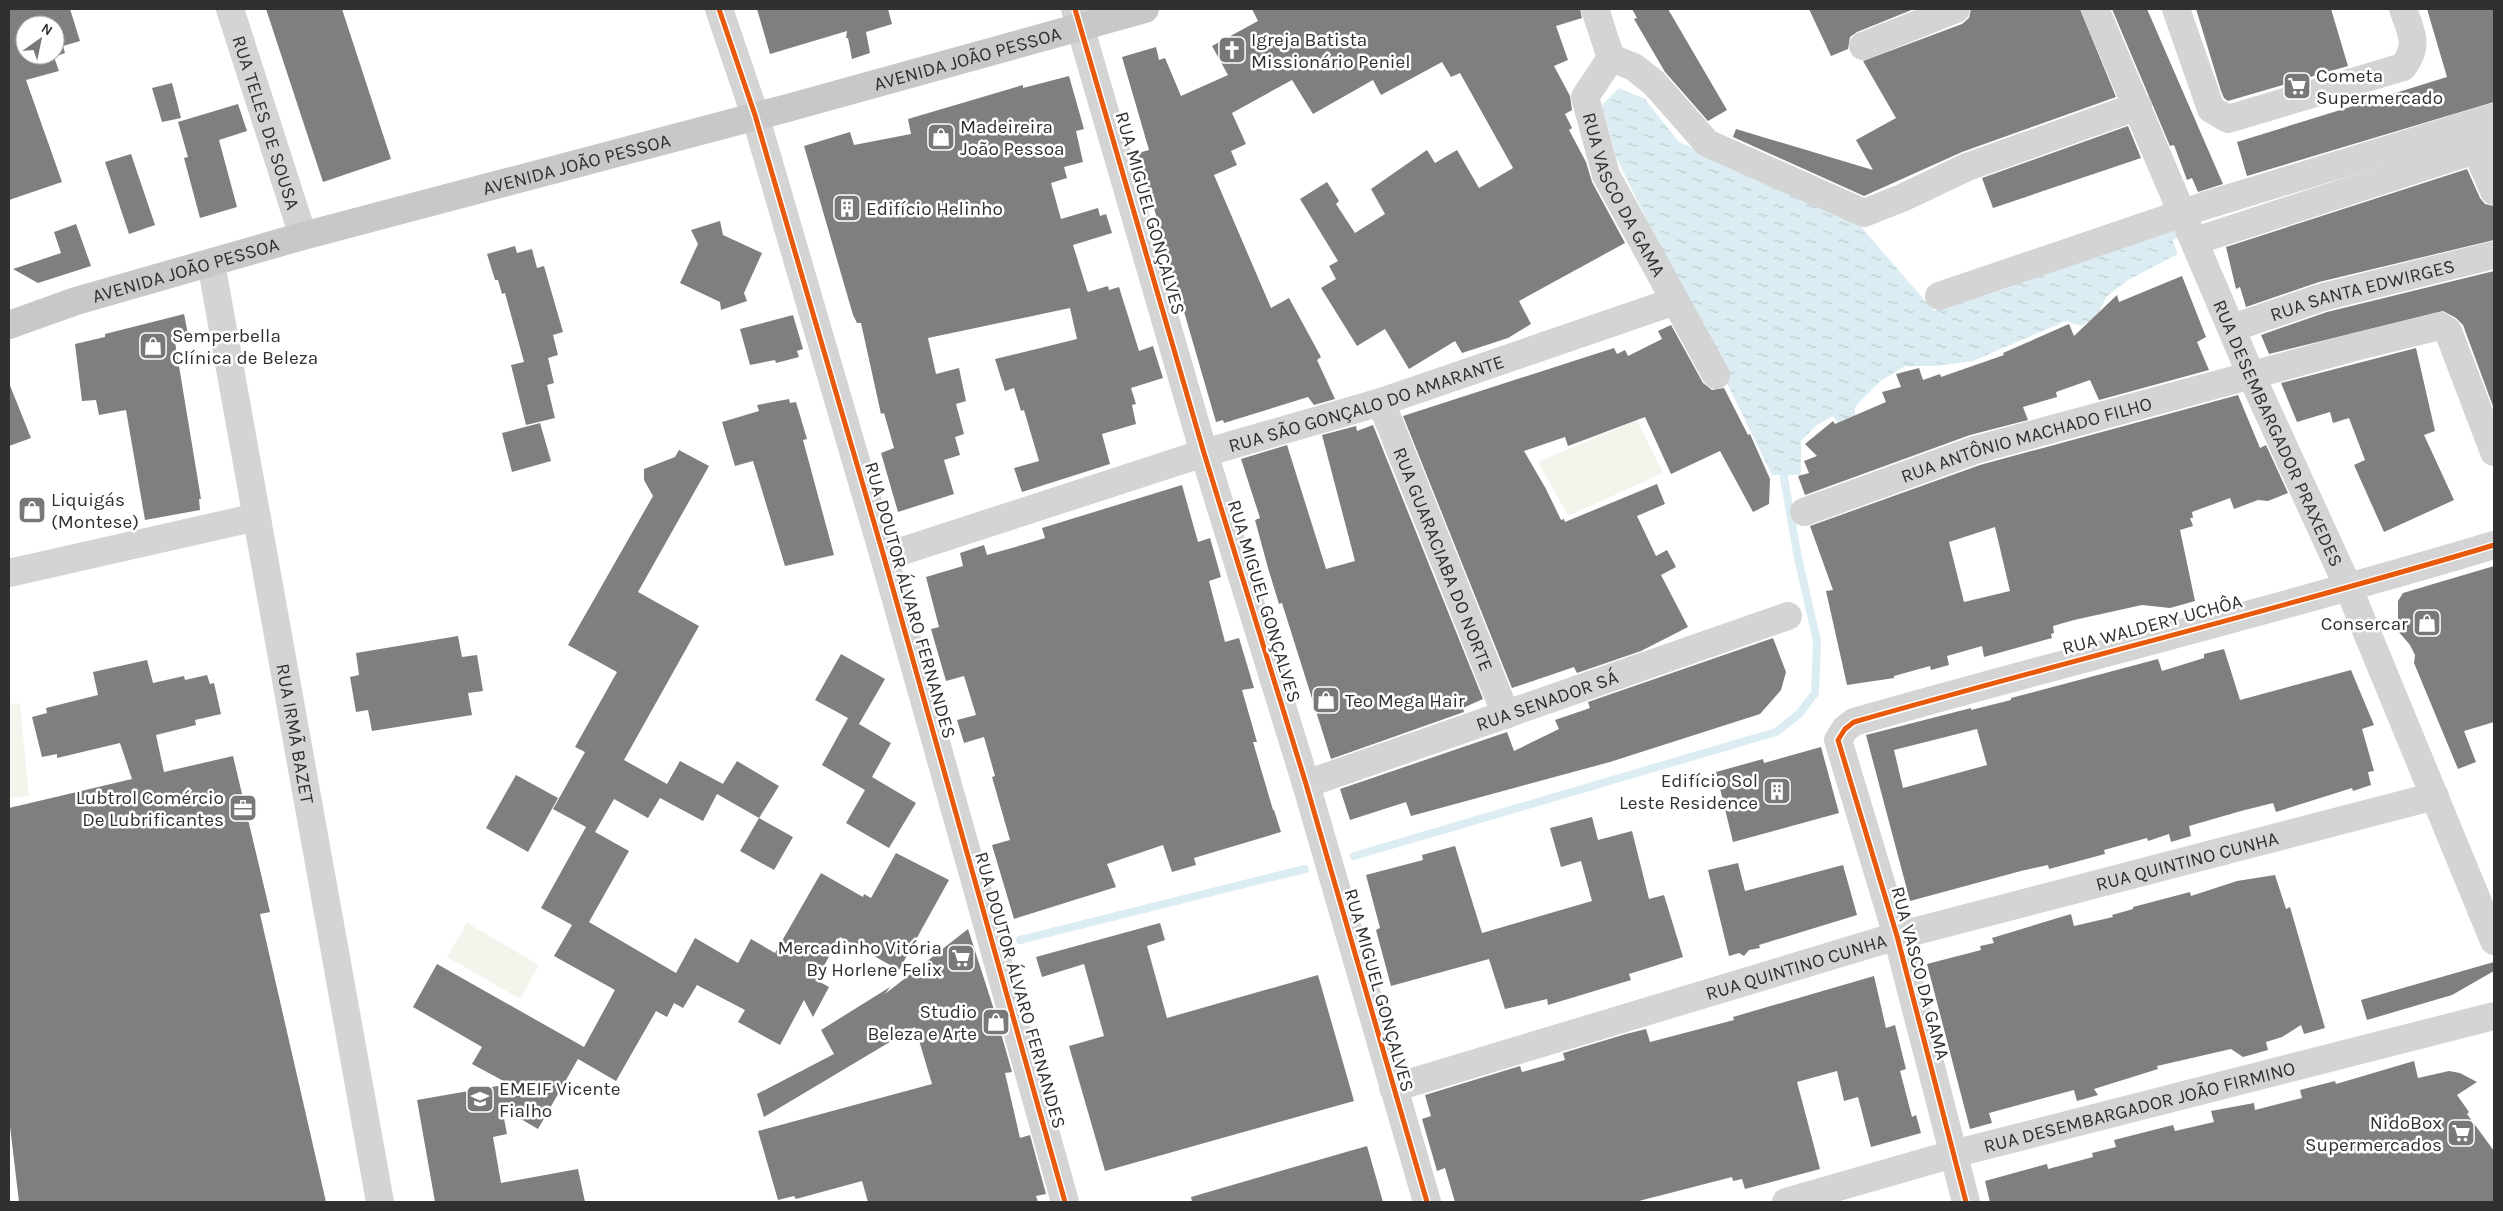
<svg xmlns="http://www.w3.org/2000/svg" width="2503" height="1211" font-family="Karla,sans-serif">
	<defs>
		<pattern id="water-ripples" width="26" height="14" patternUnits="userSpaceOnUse" patternTransform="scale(1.25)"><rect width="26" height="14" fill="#dbedf2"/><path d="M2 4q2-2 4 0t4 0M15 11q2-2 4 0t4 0" fill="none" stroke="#bcccd0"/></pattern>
	</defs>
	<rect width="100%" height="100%" fill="#fff"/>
	<g fill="#f3f5ed">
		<polygon points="1637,420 1663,473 1568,516 1538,462"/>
		<polygon points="20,703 29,796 9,798 9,704"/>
		<polygon points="467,923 539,965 520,999 447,957"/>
	</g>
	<polygon fill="url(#water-ripples)" points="1619,88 1645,99 1679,142 1849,213 1934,311 2010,287 2166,223 2178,254 2128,280 2107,296 2096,317 2081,326 2066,321 1973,361 1935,366 1905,366 1879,382 1855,407 1855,426 1844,431 1833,416 1817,425 1801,441 1801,475 1772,475 1616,157 1602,105"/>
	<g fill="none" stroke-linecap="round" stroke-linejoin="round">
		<g stroke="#dbedf2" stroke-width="8">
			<polyline points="2161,239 2186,232"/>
			<polyline points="1354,856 1776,732 1799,714 1815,693 1817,641 1798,558 1784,478 1786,466"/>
			<polyline points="1020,940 1305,869"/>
		</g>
	</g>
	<g fill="#7f7f7f" fill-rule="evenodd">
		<path d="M9 9H70L80 41 63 46 65 53 54 57 59 71 26 80 62 182 9 200ZM25 25H55V55H25Z"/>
		<polygon points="266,9 342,9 391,159 323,182"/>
		<polygon points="757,9 888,9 892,24 866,32 870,53 852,59 848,38 846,38 847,31 770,54"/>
		<polygon points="1252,9 1580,9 1582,18 1556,26 1568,60 1554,66 1570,96 1572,110 1565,114 1572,128 1569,130 1586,162 1592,182 1625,243 1519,301 1531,324 1508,338 1462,353 1455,341 1409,369 1385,329 1357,346 1321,288 1336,279 1329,266 1338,261 1300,199 1327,182 1339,201 1336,204 1355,233 1385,214 1371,189 1427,150 1435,163 1457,150 1479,188 1513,168 1460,73 1451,77 1442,62 1381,95 1373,80 1313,114 1292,80 1232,113 1246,144 1231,151 1237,165 1214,175 1271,308 1289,298 1321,357 1317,360 1335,399 1314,405 1308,397 1224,423 1223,420 1216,422 1138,153 1149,150 1122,57 1156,47 1159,60 1165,58 1181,96 1228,75 1212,46 1258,21"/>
		<polygon points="1632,9 1668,9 1727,110 1708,121 1665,72 1634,19 1637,18"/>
		<polygon points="1809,9 1914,9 1857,32 1850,37 1848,49 1831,56"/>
		<polygon points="1971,9 2080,9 2116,97 1962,152 1864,196 1733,137 1736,129 1873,170 1856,140 1896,118 1863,61 1962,24 1969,18"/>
		<polygon points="2112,9 2147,9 2223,184 2198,192 2192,178 2187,180 2174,145 2170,146"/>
		<polygon points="2196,9 2331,9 2348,66 2228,101 2224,98 2221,91"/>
		<polygon points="2427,9 2494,9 2494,102 2247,176 2237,142 2447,77"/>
		<polygon points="1069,76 1084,129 1076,131 1083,162 1064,167 1067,178 1051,183 1061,219 1098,208 1100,216 1106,214 1112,233 1073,245 1087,290 1088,292 1108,286 1109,290 1119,287 1139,351 1153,346 1163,378 1131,388 1136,404 1132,405 1136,424 1102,434 1110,464 1022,492 1014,468 1039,461 1024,410 1021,411 1014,388 1005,391 995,359 1077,339 1070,308 928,338 936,374 959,368 966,401 956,404 964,434 955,437 960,455 944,460 954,494 898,512 881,453 894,448 884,413 881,414 861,323 857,323 853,315 804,146 850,132 854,145 911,134 908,119 1023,85 1023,88"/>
		<polygon points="172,83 181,118 162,122 152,88"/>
		<polygon points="238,104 247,131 219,140 237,207 200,218 184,158 188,157 178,122"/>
		<polygon points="2128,126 2141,158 1993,208 1982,178"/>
		<polygon points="131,154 155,225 129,234 105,162"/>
		<polygon points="2467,169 2480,198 2485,204 2494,206 2494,240 2319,282 2246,307 2240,287 2236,289 2226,247"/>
		<polygon points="720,221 723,235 762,253 744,293 747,301 721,310 720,302 680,283 698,244 691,230"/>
		<polygon points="76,224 91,266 38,283 13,269 61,253 54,232"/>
		<polygon points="515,246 517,253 532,249 537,268 544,266 563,332 553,335 558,355 548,358 554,383 547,385 555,418 526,425 511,365 524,362 505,293 502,294 498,280 495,280 487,254"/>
		<polygon points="2494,271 2494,409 2463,325 2456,318 2443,311 2269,354 2261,335 2327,312"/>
		<polygon points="2182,276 2206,337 2197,342 2209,370 2099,400 2090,380 2056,392 2057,397 2023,407 2028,420 1970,435 1805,495 1798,476 1809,473 1804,461 1817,456 1805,444 1833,421 1835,424 1886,402 1882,392 1901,387 1896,374 1919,368 1923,380 1940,374 1941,377 2004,355 2003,353 2069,324 2074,336 2117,295 2119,302"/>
		<polygon points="184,314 189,339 175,342 201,499 199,499 200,510 145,520 126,410 99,415 96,400 82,401 75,344 105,337 105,334"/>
		<polygon points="793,315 803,349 797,351 799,357 776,363 775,360 750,365 740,329"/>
		<polygon points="1671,325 1703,383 1712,390 1724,388 1748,435 1750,434 1770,479 1769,504 1753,512 1720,451 1671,474 1645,417 1568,446 1565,437 1524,451 1546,489 1561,520 1564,519 1565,522 1657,484 1665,504 1637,516 1656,556 1667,550 1676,567 1661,575 1688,627 1641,651 1577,673 1574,667 1512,688 1403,416 1614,348 1617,354 1625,350 1628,356 1662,339 1658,331"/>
		<polygon points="2416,348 2435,431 2424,435 2454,500 2384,532 2354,465 2365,460 2349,418 2333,423 2330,412 2297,422 2281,383"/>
		<polygon points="9,383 31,438 9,446"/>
		<path d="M2238 395 2260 448 2266 445 2288 493 2268 501 2258 500 2234 509 2230 498 2192 512 2193 518H2190L2193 526 2180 530 2195 601 2170 608 2142 605 2074 620 2053 626 2054 633 2051 634 2052 638 1984 657 1982 646 1947 656 1949 665 1931 670 1930 666 1894 676V678L1847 685 1826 591 1833 590 1810 526 1980 465ZM1995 527 2010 591 1964 602 1949 542Z"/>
		<polygon points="789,399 790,403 796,402 807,439 803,440 834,555 785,566 753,461 735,466 722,422 759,411 757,405"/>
		<polygon points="540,423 551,461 512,472 502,433"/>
		<polygon points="1373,425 1483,699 1463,708 1464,712 1331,759 1282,603 1279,604 1268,568 1255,520 1260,518 1241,459 1287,445 1326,569 1355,561 1322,435 1356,426 1357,431"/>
		<polygon points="679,450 709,466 638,592 699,626 624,760 667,784 680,761 723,784 721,787 737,761 779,786 759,818 717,794 703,821 660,798 648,818 614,799 595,832 629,851 589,922 676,973 695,938 738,963 751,939 775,953 821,873 863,897 864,894 871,898 896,853 949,880 899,970 840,937 816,980 829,987 813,1017 804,1000 780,1045 738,1022 745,1010 697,985 683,1008 674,1003 667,1017 656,1011 616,1081 578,1059 538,1129 502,1108 507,1134 493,1137 501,1183 578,1169 585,1202 435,1202 417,1100 509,1084 472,1064 482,1047 413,1007 437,964 584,1047 615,990 554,956 572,925 541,908 586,827 553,809 585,752 575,747 617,672 568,645 653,496 644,480 644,469 675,457"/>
		<polygon points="1182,485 1198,542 1210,538 1221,577 1209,581 1225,642 1239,638 1254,688 1242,690 1257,742 1253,742 1273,810 1274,810 1281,832 1194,858 1196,865 1172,872 1163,845 1107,864 1116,887 1014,919 992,845 1010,840 992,777 995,776 984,737 964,743 957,720 976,715 964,676 946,681 931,629 939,627 926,577 963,566 960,553 984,545 987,555 1022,545 1045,538 1042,528"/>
		<polygon points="2494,566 2494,722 2464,731 2476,762 2458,769 2414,663 2415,655 2410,645 2398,631 2398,601 2403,593"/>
		<polygon points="458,636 462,657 477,655 483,691 468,693 472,715 372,731 368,710 356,712 350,677 359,675 356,653"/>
		<polygon points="1773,638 1786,672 1781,690 1760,714 1610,762 1411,816 1406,802 1350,820 1340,789 1507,732 1514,751 1559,729 1555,720 1590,708 1588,702"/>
		<path d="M2224 649 2240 700 2351 670 2374 725 2362 729 2374 771 2368 772 2371 785 2353 791 2352 788 2276 812 2273 803 2241 811 2189 826 2191 836 2171 842 2169 834 2148 841 2147 838 2104 850 2105 854 2049 869 2048 865 2021 871 1910 901 1866 735 1971 708V710L2011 700V698L2158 659 2162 671 2204 658V654ZM1977 729 1987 765 1903 788 1894 750Z"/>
		<polygon points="841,654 885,679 859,724 891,743 872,777 916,803 889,848 846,823 865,790 822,765 848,718 815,700"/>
		<polygon points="147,660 153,683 184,676 185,680 207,675 210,684 214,683 221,714 195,720 196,725 156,735 164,772 233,756 270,912 260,914 326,1202 19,1202 9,1118 9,808 132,779 120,743 57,758 57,754 42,757 32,717 47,713 46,708 98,695 93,672"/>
		<polygon points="1821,747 1839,813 1733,842 1716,772 1763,759 1764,763"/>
		<polygon points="516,775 558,798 528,852 486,828"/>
		<polygon points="1592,817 1598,840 1632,831 1649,899 1664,895 1683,957 1629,974 1631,980 1548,1005 1547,999 1505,1009 1489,959 1391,986 1376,930 1380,928 1366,875 1423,860 1422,855 1455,846 1482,933 1592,901 1581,861 1561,867 1550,828"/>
		<polygon points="759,818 793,837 774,870 740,851"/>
		<polygon points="1738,863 1745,891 1843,865 1857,915 1759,945 1760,948 1749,950 1744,956 1739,953 1729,956 1708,870"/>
		<polygon points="2275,875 2286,909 2290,907 2325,1028 2304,1034 2301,1025 2282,1037 2266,1042 2268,1050 2243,1057 2231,1049 2157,1066 2158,1069 2094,1089 2098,1095 2077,1101 2074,1090 1989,1113 1992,1123 1970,1129 1927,964 1981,950 1980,946 1994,943 1992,938 2071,914 2074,926 2113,917 2112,915 2133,909 2133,907 2190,892 2191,896 2237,881"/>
		<polygon points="1160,923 1165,940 1147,946 1167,1018 1318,975 1354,1101 1105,1171 1069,1046 1104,1036 1084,964 1042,977 1036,957"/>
		<polygon points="968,929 997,1019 1012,1072 1005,1073 1020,1138 1030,1135 1046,1194 1036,1196 1038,1202 868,1202 862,1181 796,1199 794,1196 778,1200 758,1131 932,1084 915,1027 764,1117 757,1094 834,1054 821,1030 890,987 885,994"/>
		<polygon points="2494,962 2494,971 2452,995 2367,1020 2361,1000"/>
		<polygon points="1874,976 1886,1028 1895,1025 1906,1069 1900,1071 1912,1117 1916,1115 1921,1133 1871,1147 1858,1097 1844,1101 1837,1071 1797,1082 1820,1169 1745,1189 1742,1179 1733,1181 1732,1177 1635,1202 1455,1202 1445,1168 1437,1171 1422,1119 1431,1116 1425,1095 1520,1066 1522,1072 1565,1060 1563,1053 1626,1034 1646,1029 1650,1042 1734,1020 1733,1017"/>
		<polygon points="2414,1061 2418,1078 2449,1071 2460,1073 2477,1082 2457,1095 2469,1112 2467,1114 2494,1151 2494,1202 1990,1202 1985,1181 2047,1164 2048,1169 2093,1157 2092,1153 2116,1147 2114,1140 2173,1125 2175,1131 2214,1122 2211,1111 2254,1103 2255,1110 2302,1098 2300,1090 2335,1081 2336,1084"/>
		<polygon points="1367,1146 1383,1202 1192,1202 1191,1197"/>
	</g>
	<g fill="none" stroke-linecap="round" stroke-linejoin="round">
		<g stroke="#d4d4d4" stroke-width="28">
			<path id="s1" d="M230 9 303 236"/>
			<polyline points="719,9 755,115 884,557 1065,1202"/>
			<polyline points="1075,9 1204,453 1306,784 1427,1202"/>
			<path id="s2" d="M1595 9 1611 58 1585 97 1606 175 1716 375"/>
			<path id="s3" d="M2095 9 2251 375 2349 589 2494 941"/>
			<path d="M2176 9 2211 109 2228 119 2403 67C2420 45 2411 32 2403 9"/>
			<polyline points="1863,46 1956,9"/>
			<polyline points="1611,58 1634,67 1654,83 1707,143 1864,213 1902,198 1967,167 2138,106"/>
			<polyline points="2476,150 2494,191"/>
			<polyline points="2195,241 2494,144"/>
			<path id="s4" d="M211 263 380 1202"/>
			<polyline points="1939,296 2207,205 2494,117"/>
			<path id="s5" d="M2232 328 2323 297 2494 255"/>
			<path id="s6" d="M1381 402 1506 715"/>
			<path id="s7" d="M1804 512 1975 450 2355 347 2440 326 2448 331 2494 452"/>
			<path id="s8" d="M884 557 1204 453 1381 402 1675 301"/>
			<polyline points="9,573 257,517"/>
			<path id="s9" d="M1306 784 1788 616"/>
			<path id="s10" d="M1393 1088 1897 936 2435 796"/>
			<path id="s11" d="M1786 1202 1953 1154 2494 1016"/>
			<path d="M1966 1202 1897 936 1838 740 1845 729 1854 722C2067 661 2282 609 2494 545"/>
		</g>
		<path stroke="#c8c8c8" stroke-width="28" id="s12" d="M9 325 76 301 303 236 784 109 1145 9"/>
		<defs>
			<g id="cycleway">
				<polyline points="719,9 755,115 884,557 1065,1202"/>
				<polyline points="1075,9 1204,453 1306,784 1427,1202"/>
				<path d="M1966 1202 1897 936 1838 740 1845 729 1854 722C2067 661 2282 609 2494 545"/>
			</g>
		</defs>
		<use href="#cycleway" stroke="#fff" stroke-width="8"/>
		<use href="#cycleway" stroke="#e8590c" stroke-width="5"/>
	</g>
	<defs>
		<symbol id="church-square" viewBox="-11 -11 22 22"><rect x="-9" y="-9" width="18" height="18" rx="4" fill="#787878" stroke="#fff"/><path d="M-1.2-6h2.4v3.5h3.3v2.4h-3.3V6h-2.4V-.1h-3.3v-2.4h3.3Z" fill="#fff"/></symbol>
		<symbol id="supermarket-square" viewBox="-11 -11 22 22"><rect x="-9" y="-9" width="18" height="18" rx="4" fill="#787878" stroke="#fff"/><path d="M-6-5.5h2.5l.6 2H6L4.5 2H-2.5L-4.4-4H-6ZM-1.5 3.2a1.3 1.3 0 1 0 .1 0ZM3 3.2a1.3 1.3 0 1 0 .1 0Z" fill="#fff"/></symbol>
		<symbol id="shop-square" viewBox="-11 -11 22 22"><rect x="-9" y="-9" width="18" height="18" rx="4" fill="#787878" stroke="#fff"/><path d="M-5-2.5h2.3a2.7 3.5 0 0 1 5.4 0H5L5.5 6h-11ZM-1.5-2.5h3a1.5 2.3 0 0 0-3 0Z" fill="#fff"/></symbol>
		<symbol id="building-square" viewBox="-11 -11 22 22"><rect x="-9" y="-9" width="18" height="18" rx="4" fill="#787878" stroke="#fff"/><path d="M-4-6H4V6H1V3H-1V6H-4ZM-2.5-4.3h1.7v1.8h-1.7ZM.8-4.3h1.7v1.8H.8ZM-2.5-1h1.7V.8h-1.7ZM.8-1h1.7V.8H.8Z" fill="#fff"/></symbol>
		<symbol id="office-square" viewBox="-11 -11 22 22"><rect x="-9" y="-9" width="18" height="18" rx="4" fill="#787878" stroke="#fff"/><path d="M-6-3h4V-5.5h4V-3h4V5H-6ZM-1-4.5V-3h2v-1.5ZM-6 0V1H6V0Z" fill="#fff"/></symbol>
		<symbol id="school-square" viewBox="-11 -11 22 22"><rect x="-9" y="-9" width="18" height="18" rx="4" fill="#787878" stroke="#fff"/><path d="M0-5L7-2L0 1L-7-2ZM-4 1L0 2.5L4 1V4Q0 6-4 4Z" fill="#fff"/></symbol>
	</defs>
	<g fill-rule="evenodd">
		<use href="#church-square" x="1216" y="34" width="32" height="32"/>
		<use href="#supermarket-square" x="2281" y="70" width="32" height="32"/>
		<use href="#shop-square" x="925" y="121" width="32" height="32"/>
		<use href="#building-square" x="831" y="192" width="32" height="32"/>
		<use href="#shop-square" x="137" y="330" width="32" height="32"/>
		<use href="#shop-square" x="16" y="494" width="32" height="32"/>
		<use href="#shop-square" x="2411" y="607" width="32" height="32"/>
		<use href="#shop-square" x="1310" y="684" width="32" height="32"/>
		<use href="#building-square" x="1761" y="775" width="32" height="32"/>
		<use href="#office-square" x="227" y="792" width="32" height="32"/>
		<use href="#supermarket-square" x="945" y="942" width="32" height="32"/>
		<use href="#shop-square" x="980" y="1006" width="32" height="32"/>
		<use href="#school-square" x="464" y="1083" width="32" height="32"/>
		<use href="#supermarket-square" x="2445" y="1117" width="32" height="32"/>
	</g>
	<g text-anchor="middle" stroke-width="5" stroke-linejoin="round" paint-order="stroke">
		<g font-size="19" fill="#303030" stroke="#fff" text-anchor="start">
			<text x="1251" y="46">Igreja Batista<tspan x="1251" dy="22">Missionário Peniel</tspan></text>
			<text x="2316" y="82">Cometa<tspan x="2316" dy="22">Supermercado</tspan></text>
			<text x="960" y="133">Madeireira<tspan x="960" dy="22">João Pessoa</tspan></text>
			<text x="866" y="215">Edifício Helinho</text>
			<text x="172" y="342">Semperbella<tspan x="172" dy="22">Clínica de Beleza</tspan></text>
			<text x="51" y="506">Liquigás<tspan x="51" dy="22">(Montese)</tspan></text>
			<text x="2408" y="630" text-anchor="end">Consercar</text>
			<text x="1345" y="707">Teo Mega Hair</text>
			<text x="1758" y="787" text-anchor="end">Edifício Sol<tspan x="1758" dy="22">Leste Residence</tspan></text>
			<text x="224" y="804" text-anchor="end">Lubtrol Comércio<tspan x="224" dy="22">De Lubrificantes</tspan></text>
			<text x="942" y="954" text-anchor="end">Mercadinho Vitória<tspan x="942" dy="22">By Horlene Felix</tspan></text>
			<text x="977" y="1018" text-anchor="end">Studio<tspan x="977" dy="22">Beleza e Arte</tspan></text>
			<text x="499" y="1095">EMEIF Vicente<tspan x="499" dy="22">Fialho</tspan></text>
			<text x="2442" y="1129" text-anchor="end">NidoBox<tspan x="2442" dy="22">Supermercados</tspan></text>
		</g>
		<g font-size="19" fill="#303030" stroke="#fff">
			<text dy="7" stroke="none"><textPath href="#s12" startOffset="995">AVENIDA JOÃO PESSOA</textPath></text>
			<text dy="7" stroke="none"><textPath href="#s1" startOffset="119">RUA TELES DE SOUSA</textPath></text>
			<text dy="7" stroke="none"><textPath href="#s12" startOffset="590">AVENIDA JOÃO PESSOA</textPath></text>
			<text dy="7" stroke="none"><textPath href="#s2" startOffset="204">RUA VASCO DA GAMA</textPath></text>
			<text transform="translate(1151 213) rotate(74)" y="7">RUA MIGUEL GONÇALVES</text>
			<text dy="7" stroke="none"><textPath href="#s12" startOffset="185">AVENIDA JOÃO PESSOA</textPath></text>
			<text dy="7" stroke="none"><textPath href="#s5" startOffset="136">RUA SANTA EDWIRGES</textPath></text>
			<text dy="7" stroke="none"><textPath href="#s8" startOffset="506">RUA SÃO GONÇALO DO AMARANTE</textPath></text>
			<text dy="7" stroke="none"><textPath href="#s3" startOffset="462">RUA DESEMBARGADOR PRAXEDES</textPath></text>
			<text dy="7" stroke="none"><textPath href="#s7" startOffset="234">RUA ANTÔNIO MACHADO FILHO</textPath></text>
			<text dy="7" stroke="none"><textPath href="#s6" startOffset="169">RUA GUARACIABA DO NORTE</textPath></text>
			<text transform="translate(911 600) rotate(74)" y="7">RUA DOUTOR ÁLVARO FERNANDES</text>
			<text transform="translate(1265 601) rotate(73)" y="7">RUA MIGUEL GONÇALVES</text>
			<text transform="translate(2152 624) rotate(-15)" y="7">RUA WALDERY UCHÔA</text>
			<text dy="7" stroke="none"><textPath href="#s9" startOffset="255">RUA SENADOR SÁ</textPath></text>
			<text dy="7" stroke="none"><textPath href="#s4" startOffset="478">RUA IRMÃ BAZET</textPath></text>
			<text dy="7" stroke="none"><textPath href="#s10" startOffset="826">RUA QUINTINO CUNHA</textPath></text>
			<text dy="7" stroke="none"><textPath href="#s10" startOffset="421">RUA QUINTINO CUNHA</textPath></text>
			<text transform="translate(1921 973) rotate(75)" y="7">RUA VASCO DA GAMA</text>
			<text transform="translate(1021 990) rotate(74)" y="7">RUA DOUTOR ÁLVARO FERNANDES</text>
			<text transform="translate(1380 990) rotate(74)" y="7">RUA MIGUEL GONÇALVES</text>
			<text dy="7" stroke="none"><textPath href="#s11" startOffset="366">RUA DESEMBARGADOR JOÃO FIRMINO</textPath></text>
		</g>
	</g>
	<rect width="2503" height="1211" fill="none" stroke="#303030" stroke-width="20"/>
	<g transform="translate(40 40) rotate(33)"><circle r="24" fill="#ffffff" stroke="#acacac"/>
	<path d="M0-4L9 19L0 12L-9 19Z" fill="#787878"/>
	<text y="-8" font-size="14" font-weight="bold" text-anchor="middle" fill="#303030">N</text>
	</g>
</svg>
